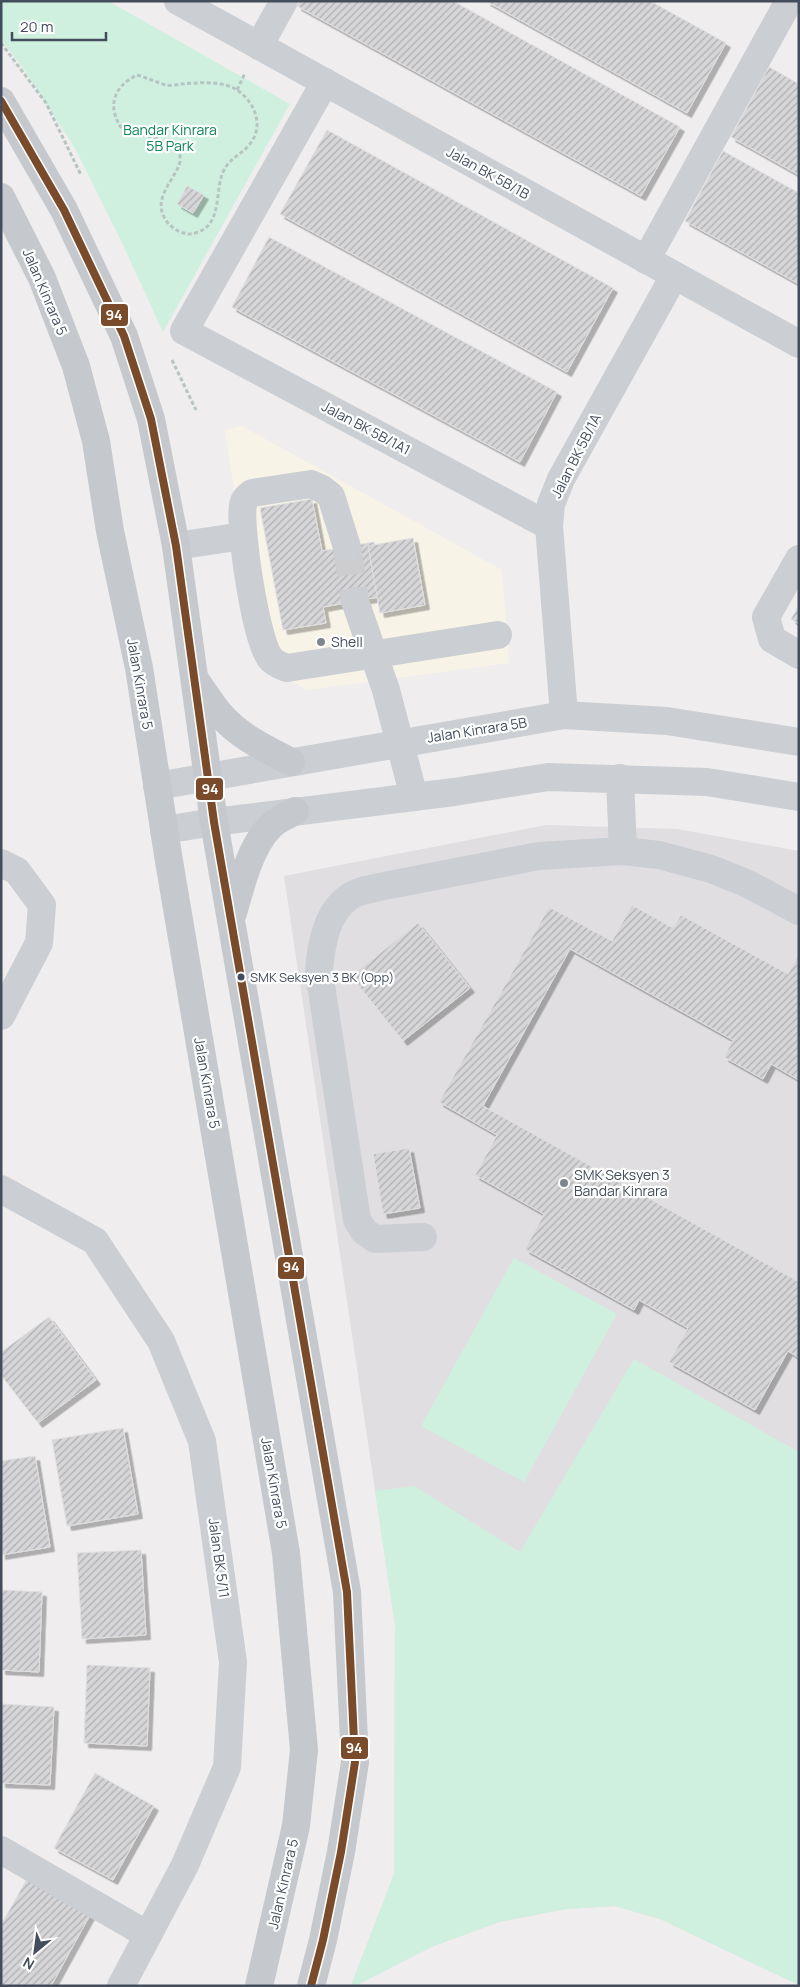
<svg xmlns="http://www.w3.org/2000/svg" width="800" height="1987" font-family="Manrope,sans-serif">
	<defs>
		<pattern id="building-hatch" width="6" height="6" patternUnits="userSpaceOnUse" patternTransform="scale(1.25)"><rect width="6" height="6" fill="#d6d5d7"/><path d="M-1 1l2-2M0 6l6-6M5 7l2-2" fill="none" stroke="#afafb2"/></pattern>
		<filter id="shadow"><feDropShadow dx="4.5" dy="4.5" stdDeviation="0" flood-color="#0004"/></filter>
	</defs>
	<rect width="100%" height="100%" fill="#efeded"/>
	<polygon fill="#f7f4e7" points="242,426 502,570 509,663 307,690 261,664 225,430"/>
	<polygon fill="#e0dee0" points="546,825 677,829 799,851 799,1985 660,1919 615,1906 566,1909 499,1922 431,1947 355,1986 351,1986 394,1874 395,1625 284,876"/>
	<g fill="#cff0df">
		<polygon points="1,1 108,1 290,104 163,332 123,245 76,150 23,68 1,39"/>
		<polygon points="514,1258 617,1314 524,1482 421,1426"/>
		<polygon points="634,1359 799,1452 799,1985 660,1919 615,1906 566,1909 499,1922 431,1947 355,1986 351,1986 394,1874 395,1625 375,1491 414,1486 520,1552"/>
	</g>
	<g fill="url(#building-hatch)" stroke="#e0dfe0" filter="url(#shadow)">
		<polygon points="300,1 453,1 680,127 641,196 297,6"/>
		<polygon points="486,1 650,1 726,43 687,113"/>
		<polygon points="769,67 799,84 799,175 731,137"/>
		<polygon points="327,130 613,288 567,372 280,214"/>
		<polygon points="723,151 799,193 799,284 685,221"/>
		<polygon points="187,186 204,195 193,213 177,204"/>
		<polygon points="269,237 557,392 520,462 232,307"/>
		<polygon points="312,499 322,551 374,542 384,596 323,607 326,623 283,630 260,508"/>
		<polygon points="413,538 425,605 380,613 368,546"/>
		<polygon points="799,605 799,624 791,619"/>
		<polygon points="632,905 673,928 681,915 788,974 799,954 799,1080 771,1064 763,1079 724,1057 733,1040 570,949 483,1106 799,1282 799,1358 788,1351 755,1410 669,1362 688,1328 639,1300 634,1310 525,1249 544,1214 475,1175 497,1135 439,1102 549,907 612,941"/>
		<polygon points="418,923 470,988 403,1041 351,976"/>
		<polygon points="409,1148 420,1208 383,1214 373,1154"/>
		<polygon points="49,1317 96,1380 38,1423 1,1375 1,1352"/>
		<polygon points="123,1428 138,1514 67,1526 52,1440"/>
		<polygon points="35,1456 50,1547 1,1555 1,1461"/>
		<polygon points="141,1550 146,1635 82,1639 77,1553"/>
		<polygon points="1,1590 42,1592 39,1672 1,1670"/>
		<polygon points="87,1665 150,1668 147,1746 84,1743"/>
		<polygon points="1,1704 54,1707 50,1785 1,1783"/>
		<polygon points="95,1773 154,1806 113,1880 54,1848"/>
		<polygon points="27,1879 90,1915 51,1986 1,1986 1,1925"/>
	</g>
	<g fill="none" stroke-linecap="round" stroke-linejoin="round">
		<polyline stroke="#cdcdd0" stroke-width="28" stroke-dasharray="28 14" stroke-linecap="butt" points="347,547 355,601"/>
		<g stroke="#b6c4c2" stroke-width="3" stroke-dasharray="4 2.5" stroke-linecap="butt">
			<polyline points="1,43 46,103 81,175"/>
			<path d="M137 75C147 78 156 82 166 85 170 86 176 85 181 84 198 83 221 80 237 90 255 102 265 127 249 145 240 156 230 157 223 172 215 190 222 224 198 232 193 234 189 235 184 233 176 231 168 225 164 217 154 198 173 181 179 165 181 161 180 155 179 150L154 137 124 132C107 109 111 88 137 75Z"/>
			<polyline points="237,90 245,73"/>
			<polyline points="172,360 196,410"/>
		</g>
		<g stroke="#cbced2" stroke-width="28">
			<polyline points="178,1 799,344"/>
			<polyline points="259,46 284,1"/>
			<polyline points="325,82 184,331 549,526"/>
			<polyline points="646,260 789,1"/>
			<polyline points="176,546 243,536"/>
			<path d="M347 547 331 496 322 489 311 484 252 493C248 496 244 499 243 505 239 527 256 644 271 659 275 664 282 666 287 668L498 635"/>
			<polyline points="799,559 766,617 772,639 799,655"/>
			<polyline points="355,601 386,690 414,797"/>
			<polyline points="564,715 549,526 551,504 561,479 674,276"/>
			<polyline points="620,778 623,851"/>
			<polyline points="157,786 564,715 667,721 799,742"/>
			<polyline points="164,830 214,822 454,792 548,777 707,782 799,797"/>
			<polyline points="1,863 17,871 42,905 39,943 1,1016"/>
			<polyline points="1,1189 95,1241 161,1341 202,1441 233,1662 227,1767 185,1865 121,1986"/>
			<path d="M423 1237 375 1239 364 1231 357 1220 319 972C321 943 327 907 356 893 363 890 372 889 379 887L539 856 623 851 659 855 711 869 746 883 799 911"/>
			<polyline points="1,1850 148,1935"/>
		</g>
		<g stroke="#c5c9ce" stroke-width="28">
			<polyline points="1,101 64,210 124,336 151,419 176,546 214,822 347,1592 355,1762 341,1852 323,1940 311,1986"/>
			<polyline points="1,197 42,278 76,366 96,441 110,531 139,668 169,861 286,1553 304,1750 296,1826 259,1986"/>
			<path d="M196 681C204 692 211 703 219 713 238 736 266 749 291 762"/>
			<path d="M233 913C241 885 252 838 277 821 283 817 289 815 295 811"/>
		</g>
		<defs>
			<polyline id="bus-1" points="1,101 64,210 124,336 151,419 176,546 214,822 347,1592 355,1762 341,1852 323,1940 311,1986"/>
		</defs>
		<use href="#bus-1" stroke="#fff" stroke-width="11"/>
		<use href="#bus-1" stroke="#7a4b2a" stroke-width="8"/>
	</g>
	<g fill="#7f858f" stroke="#fff" stroke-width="2">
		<circle cx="321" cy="642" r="5"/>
		<circle cx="564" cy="1183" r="5"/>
	</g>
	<circle fill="#434d5c" stroke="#fff" stroke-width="2" cx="241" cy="977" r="4.5"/>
	<g text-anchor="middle" stroke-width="4.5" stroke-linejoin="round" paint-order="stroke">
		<g font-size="13" fill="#434d5c" stroke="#fff" text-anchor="start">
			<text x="250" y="982">SMK Seksyen 3 BK (Opp)</text>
		</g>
		<g font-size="14" fill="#0c8555" stroke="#fff">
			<text x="170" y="135">Bandar Kinrara<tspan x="170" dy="16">5B Park</tspan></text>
		</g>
		<g font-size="14" fill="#434d5c" stroke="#fff">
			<text transform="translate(488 173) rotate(29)" y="5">Jalan BK 5B/1B</text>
			<text transform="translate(45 292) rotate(67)" y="5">Jalan Kinrara 5</text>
			<text transform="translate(366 428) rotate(28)" y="5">Jalan BK 5B/1A1</text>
			<text transform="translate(576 456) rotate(-63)" y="5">Jalan BK 5B/1A</text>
			<text transform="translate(140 684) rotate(80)" y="5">Jalan Kinrara 5</text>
			<text transform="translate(477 730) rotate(-9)" y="5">Jalan Kinrara 5B</text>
			<text transform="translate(207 1083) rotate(80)" y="5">Jalan Kinrara 5</text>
			<text transform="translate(274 1483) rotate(80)" y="5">Jalan Kinrara 5</text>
			<text transform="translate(219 1558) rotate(82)" y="5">Jalan BK 5/11</text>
			<text transform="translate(283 1884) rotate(-77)" y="5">Jalan Kinrara 5</text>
		</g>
		<g font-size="14" fill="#434d5c" stroke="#fff" text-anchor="start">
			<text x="331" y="647">Shell</text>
			<text x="574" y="1180">SMK Seksyen 3<tspan x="574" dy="16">Bandar Kinrara</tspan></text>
		</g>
	</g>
	<g stroke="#fff" stroke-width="2">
		<rect x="100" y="303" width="29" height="24" rx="5" fill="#7a4b2a"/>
		<rect x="195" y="777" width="29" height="24" rx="5" fill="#7a4b2a"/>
		<rect x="277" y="1256" width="28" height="24" rx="5" fill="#7a4b2a"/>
		<rect x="340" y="1736" width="29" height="24" rx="5" fill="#7a4b2a"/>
	</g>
	<g font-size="14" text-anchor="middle" font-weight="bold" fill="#fff">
		<text x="114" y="320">94</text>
		<text x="210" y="794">94</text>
		<text x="291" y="1272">94</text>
		<text x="354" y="1753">94</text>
	</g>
	<rect width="800" height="1987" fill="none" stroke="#434d5c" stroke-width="5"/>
	<g transform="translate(35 1952) rotate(209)" stroke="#ffffff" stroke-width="4" paint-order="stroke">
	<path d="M0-4L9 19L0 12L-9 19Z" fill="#434d5c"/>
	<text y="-8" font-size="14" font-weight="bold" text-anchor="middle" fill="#434d5c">N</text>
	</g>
	<path d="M12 32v8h94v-8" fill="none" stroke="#434d5c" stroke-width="2.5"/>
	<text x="20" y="32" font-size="15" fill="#434d5c" stroke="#ffffff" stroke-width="4" paint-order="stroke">20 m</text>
</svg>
